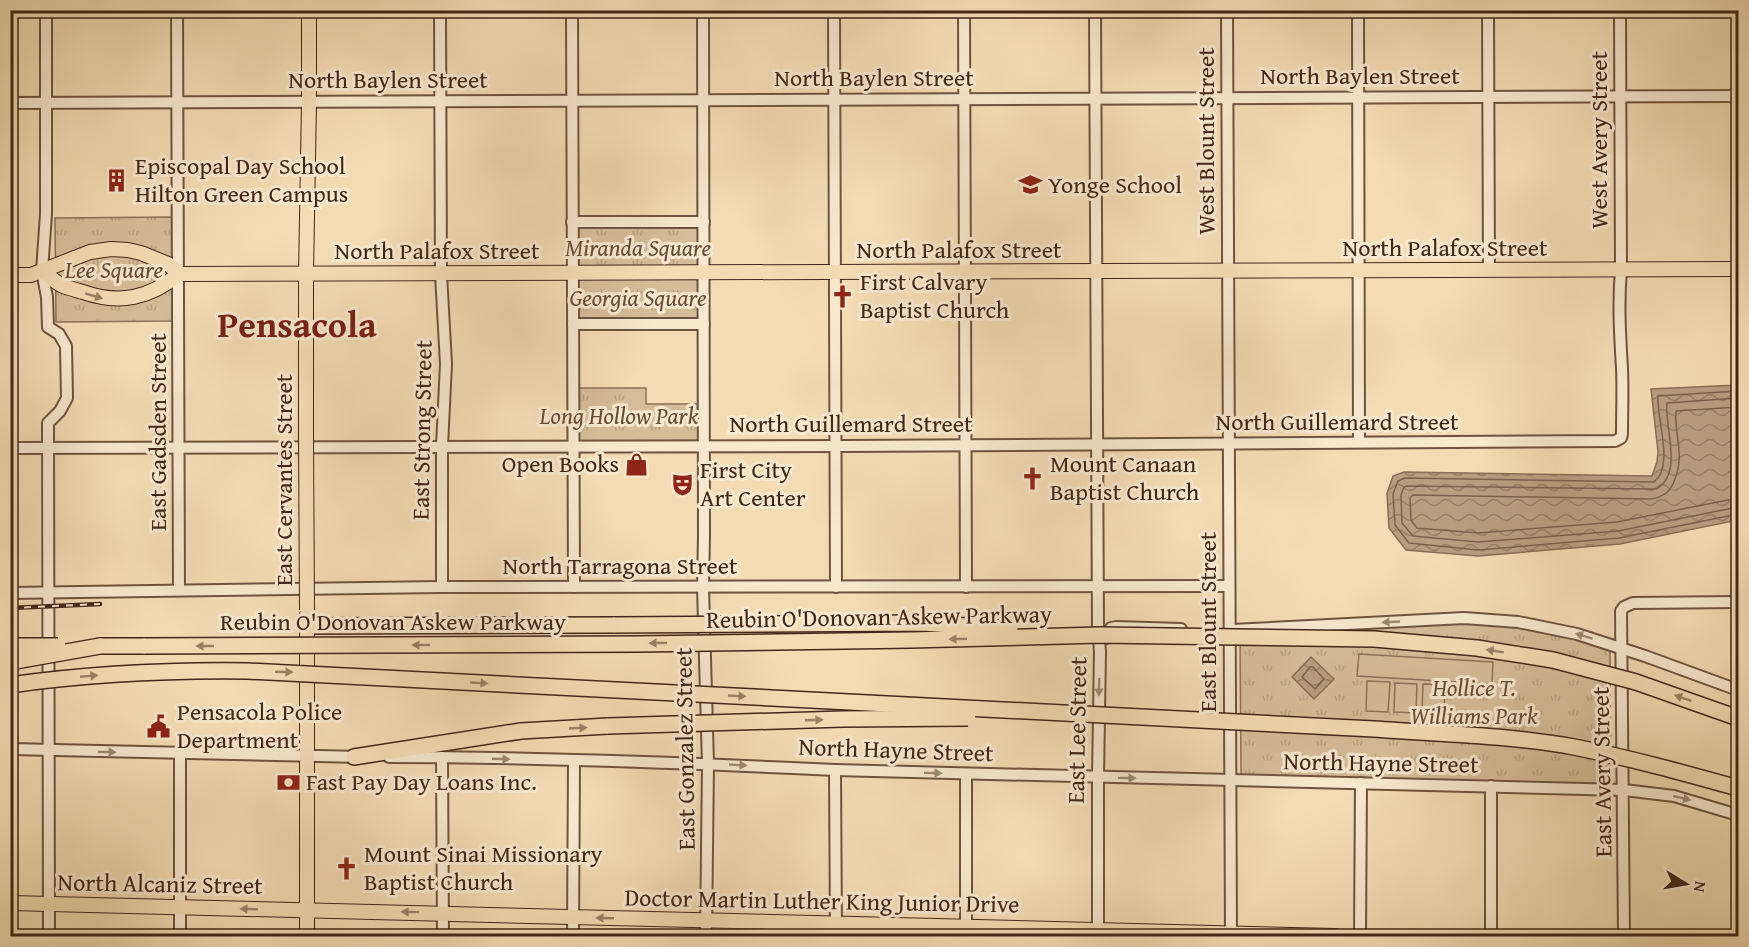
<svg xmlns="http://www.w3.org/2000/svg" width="1749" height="947" font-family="'Gentium Book Plus',serif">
	<defs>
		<pattern id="grass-tufts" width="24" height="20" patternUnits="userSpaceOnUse" patternTransform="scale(1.5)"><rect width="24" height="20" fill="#d5bd99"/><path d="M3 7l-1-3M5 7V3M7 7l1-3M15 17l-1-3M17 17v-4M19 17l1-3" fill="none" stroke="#b8a283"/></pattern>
		<pattern id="water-waves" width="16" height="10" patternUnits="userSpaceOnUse" patternTransform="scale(1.5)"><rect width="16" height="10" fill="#b79e7f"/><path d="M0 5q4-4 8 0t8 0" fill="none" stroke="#968167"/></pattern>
	</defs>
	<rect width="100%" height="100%" fill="#f3dcb4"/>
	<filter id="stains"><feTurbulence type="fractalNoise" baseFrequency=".00333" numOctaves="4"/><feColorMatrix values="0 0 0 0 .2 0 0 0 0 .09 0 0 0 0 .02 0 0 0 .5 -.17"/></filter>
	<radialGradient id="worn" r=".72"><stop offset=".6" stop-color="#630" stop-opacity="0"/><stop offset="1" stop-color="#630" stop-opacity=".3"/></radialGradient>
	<g fill="url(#grass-tufts)" stroke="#8c7258" stroke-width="1.5">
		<polygon points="173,217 173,321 56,322 55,218"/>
		<polygon points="572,222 704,222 704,324 573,324"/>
		<polygon points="573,388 646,388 646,404 704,404 704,445 573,446"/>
		<polygon points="1456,623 1515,626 1572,637 1610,649 1611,784 1241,775 1240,632"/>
	</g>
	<g fill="#d5bd99" stroke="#8c7258" stroke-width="1.5">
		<polygon points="1359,654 1493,662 1492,684 1357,676"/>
		<polygon points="1367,681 1390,682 1388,712 1366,711"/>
		<polygon points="1395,683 1417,684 1416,713 1394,712"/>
		<polygon points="1423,684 1445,685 1444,714 1422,713"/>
	</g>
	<g fill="url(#water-waves)" stroke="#886e56" stroke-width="1.5">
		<polygon points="1738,385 1738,520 1620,544 1478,556 1406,550 1389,528 1387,493 1393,476 1404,472 1652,476 1657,462 1658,452 1651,389"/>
		<polygon points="1311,657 1334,679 1314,699 1292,677"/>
	</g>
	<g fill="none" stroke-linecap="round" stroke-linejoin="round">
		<g stroke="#7c624c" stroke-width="1.5">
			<path d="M1738 391 1658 396C1656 418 1675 466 1654 482L1405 478 1398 481 1393 494 1395 525 1409 543 1478 550 1619 538 1738 514"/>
			<path d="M1738 398 1667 403C1664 426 1684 474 1656 489L1407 486 1404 487 1401 495 1402 523 1413 536 1478 542 1618 531 1738 507"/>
			<path d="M1738 407 1676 411C1674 435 1685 454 1675 479 1671 491 1664 497 1651 499L1413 495 1410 498 1411 520 1417 528 1478 533 1617 522 1738 498"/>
			<polygon points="1310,667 1313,667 1324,679 1315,689 1302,677"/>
		</g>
		<defs>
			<g id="minor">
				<polyline points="46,10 46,214 42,271 47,297 48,327 59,334 66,346 67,398 60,411 48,423 49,936"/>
				<polyline points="177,10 179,590"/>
				<polyline points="440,10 441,274 446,364 442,446 442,587"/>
				<polyline points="572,10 574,587"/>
				<polyline points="703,10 704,535 703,587 708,764 706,936"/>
				<polyline points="834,10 836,587"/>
				<polyline points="964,10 966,587"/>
				<polyline points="1095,10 1098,628 1100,651 1098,778 1098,936"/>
				<polyline points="1227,10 1231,936"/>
				<polyline points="1358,10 1359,442"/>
				<polyline points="1488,10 1489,270"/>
				<polyline points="10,103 1738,96"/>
				<polyline points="572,222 704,222"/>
				<polyline points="573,324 704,324"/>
				<path d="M10 448 845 446 1615 441 1621 438 1622 434C1622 412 1623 390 1622 368 1620 335 1618 303 1621 270L1620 10"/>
				<polyline points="10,593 442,587 1229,586"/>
				<polyline points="1232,630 1464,618 1518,622 1577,634 1645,656 1738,690"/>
				<polyline points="1104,639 1111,628 1116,627 1181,629"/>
				<polyline points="10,749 361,757"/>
				<polyline points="180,753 180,936"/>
				<path d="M389 757C537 757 687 763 835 770L1624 790 1674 796 1738 815"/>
				<polyline points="442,757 443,936"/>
				<polyline points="835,770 836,936"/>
				<polyline points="966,774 966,936"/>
				<polyline points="1491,786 1491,936"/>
				<polyline points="573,936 574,761"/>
				<polyline points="1360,936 1361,783"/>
				<polyline points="1624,936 1621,611 1624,607 1633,603 1738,602"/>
			</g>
			<g id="major">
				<path d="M42 271C48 275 54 281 61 285 68 288 76 290 83 292 120 305 150 298 179 274L1738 269"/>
				<polyline points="10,275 31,275 90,252 111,249 128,250 141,253 168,264 179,274"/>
				<polyline points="306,434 306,274 309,102 309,10"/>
				<polyline points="307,615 307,936"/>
				<polyline points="10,903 1335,936"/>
			</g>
			<g id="highway">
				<polyline points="307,626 615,625"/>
				<polyline points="100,646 145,646"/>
				<polyline points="354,757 521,731 608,726"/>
			</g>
		</defs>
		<use href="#minor" stroke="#6e543f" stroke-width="14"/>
		<use href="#major" stroke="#422718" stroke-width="16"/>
		<use href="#highway" stroke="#422718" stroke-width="18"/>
		<use href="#minor" stroke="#f7e8ce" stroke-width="10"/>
		<use href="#major" stroke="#f3dcb4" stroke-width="14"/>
		<use href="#highway" stroke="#f3dcb4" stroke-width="15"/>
		<defs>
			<polyline id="rail" points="10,608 100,604"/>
		</defs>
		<use href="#rail" stroke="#422718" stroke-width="4.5"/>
		<use href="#rail" stroke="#f7e8ce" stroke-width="2" stroke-dasharray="7" stroke-linecap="butt"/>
		<defs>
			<polyline id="major-bridge" points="306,434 307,610"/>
			<g id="highway-bridge">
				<polyline points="615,625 923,623 1010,629"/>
				<polyline points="10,646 58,646"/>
				<polyline points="145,646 637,644 911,640 1100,635 1374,639 1477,648 1553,660 1636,682 1738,718"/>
				<polyline points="10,662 100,646"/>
				<path d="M10 685C89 674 168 670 247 671L1374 729C1440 734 1509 735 1574 747 1630 758 1684 773 1738 788"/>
				<polyline points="608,726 843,719 968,718"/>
			</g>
		</defs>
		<use href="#major-bridge" stroke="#422718" stroke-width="16" stroke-linecap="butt"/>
		<use href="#highway-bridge" stroke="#422718" stroke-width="18" stroke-linecap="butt"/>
		<use href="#major-bridge" stroke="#f3dcb4" stroke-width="14"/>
		<use href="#highway-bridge" stroke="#f3dcb4" stroke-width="15"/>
	</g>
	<defs><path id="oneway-solid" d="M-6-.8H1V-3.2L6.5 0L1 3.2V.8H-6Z" transform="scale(1.5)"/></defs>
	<g fill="#9a8266">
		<use href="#oneway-solid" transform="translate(94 296) rotate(16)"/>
		<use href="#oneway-solid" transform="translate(958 639) rotate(179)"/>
		<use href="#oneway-solid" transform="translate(658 643) rotate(179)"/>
		<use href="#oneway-solid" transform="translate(421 645) rotate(180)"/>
		<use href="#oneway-solid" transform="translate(205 646) rotate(-180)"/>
		<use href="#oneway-solid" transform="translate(1495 651) rotate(-171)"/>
		<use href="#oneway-solid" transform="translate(284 672) rotate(2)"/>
		<use href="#oneway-solid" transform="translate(89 676) rotate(-5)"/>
		<use href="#oneway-solid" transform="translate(479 683) rotate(3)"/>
		<use href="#oneway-solid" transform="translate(737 696) rotate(3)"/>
		<use href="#oneway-solid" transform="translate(1683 698) rotate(-161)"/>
		<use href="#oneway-solid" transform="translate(814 720) rotate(-2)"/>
		<use href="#oneway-solid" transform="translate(578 728) rotate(-3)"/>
		<use href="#oneway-solid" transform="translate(249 909) rotate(-178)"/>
		<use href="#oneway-solid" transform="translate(410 912) rotate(-179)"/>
		<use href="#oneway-solid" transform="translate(605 918) rotate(-178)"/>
	</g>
	<g fill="#9c8873">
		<use href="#oneway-solid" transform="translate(1391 622) rotate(177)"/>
		<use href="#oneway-solid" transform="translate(1584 636) rotate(-163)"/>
		<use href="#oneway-solid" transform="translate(1099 687) rotate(91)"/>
		<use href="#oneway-solid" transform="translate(107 752) rotate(1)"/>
		<use href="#oneway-solid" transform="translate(501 759) rotate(2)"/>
		<use href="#oneway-solid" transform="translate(738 765) rotate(3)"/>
		<use href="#oneway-solid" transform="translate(933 773) rotate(1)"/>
		<use href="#oneway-solid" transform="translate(1127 778) rotate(1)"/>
		<use href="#oneway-solid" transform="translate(1682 798) rotate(13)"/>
	</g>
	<defs>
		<symbol id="building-bare" viewBox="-9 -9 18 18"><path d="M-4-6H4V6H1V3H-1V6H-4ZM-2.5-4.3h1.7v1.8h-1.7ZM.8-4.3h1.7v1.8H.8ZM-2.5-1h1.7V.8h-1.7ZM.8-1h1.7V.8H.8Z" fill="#8f2418" stroke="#f7e8ce" stroke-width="2.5" paint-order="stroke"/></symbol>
		<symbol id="school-bare" viewBox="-9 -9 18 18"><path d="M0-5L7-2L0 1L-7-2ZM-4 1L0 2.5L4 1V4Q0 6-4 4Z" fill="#8f2418" stroke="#f7e8ce" stroke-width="2.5" paint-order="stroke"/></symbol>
		<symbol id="church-bare" viewBox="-9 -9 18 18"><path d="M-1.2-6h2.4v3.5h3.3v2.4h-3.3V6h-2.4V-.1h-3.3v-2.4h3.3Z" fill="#8f2418" stroke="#f7e8ce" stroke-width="2.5" paint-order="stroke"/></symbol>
		<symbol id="shop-bare" viewBox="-9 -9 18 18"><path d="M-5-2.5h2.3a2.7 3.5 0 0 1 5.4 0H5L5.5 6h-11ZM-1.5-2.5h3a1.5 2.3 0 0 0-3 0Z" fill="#8f2418" stroke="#f7e8ce" stroke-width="2.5" paint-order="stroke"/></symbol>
		<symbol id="theatre-bare" viewBox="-9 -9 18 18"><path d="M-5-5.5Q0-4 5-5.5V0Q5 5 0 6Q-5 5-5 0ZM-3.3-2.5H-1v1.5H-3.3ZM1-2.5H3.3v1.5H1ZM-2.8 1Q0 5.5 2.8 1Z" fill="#8f2418" stroke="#f7e8ce" stroke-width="2.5" paint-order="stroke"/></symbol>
		<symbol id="civic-bare" viewBox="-9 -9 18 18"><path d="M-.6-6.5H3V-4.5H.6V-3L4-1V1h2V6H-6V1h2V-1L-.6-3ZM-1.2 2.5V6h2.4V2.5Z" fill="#8f2418" stroke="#f7e8ce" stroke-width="2.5" paint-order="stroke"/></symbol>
		<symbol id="bank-bare" viewBox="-9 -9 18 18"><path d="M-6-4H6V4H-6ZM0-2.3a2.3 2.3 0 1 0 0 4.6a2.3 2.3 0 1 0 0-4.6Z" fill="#8f2418" stroke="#f7e8ce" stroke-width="2.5" paint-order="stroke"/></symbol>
	</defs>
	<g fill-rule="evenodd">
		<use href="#building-bare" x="100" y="164" width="33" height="33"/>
		<use href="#school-bare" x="1014" y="168" width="33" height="33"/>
		<use href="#church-bare" x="826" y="280" width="33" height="33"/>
		<use href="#shop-bare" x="620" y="448" width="33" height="33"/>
		<use href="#church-bare" x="1016" y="462" width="33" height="33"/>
		<use href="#theatre-bare" x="666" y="468" width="33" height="33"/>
		<use href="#civic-bare" x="142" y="710" width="33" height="33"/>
		<use href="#bank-bare" x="272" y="766" width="33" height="33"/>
		<use href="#church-bare" x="330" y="852" width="33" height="33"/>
	</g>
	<g text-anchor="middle" stroke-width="6" stroke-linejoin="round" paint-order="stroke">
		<g font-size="24" fill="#422718" stroke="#f7e8ce">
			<text x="1360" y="84">North Baylen Street</text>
			<text x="874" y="86">North Baylen Street</text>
			<text x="388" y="88">North Baylen Street</text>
			<text transform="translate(1599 140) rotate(-90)" y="8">West Avery Street</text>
			<text transform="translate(1206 141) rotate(-90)" y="8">West Blount Street</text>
			<text x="1445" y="256">North Palafox Street</text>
			<text x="959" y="258">North Palafox Street</text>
			<text x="437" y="259">North Palafox Street</text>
			<text x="1337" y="430">North Guillemard Street</text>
			<text x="851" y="432">North Guillemard Street</text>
			<text transform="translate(422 430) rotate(-89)" y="8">East Strong Street</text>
			<text transform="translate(158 432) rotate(-90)" y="8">East Gadsden Street</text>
			<text transform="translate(284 480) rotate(-90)" y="8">East Cervantes Street</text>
			<text x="620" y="574">North Tarragona Street</text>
			<text transform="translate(879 617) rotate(-1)" y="8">Reubin O'Donovan Askew Parkway</text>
			<text x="393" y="630">Reubin O'Donovan Askew Parkway</text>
			<text transform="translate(1208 622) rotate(-90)" y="8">East Blount Street</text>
			<text transform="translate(1077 730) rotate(-89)" y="8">East Lee Street</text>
			<text transform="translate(685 749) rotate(-91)" y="8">East Gonzalez Street</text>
			<text transform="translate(896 750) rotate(2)" y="8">North Hayne Street</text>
			<text transform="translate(1381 763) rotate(1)" y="8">North Hayne Street</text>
			<text transform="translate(1602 772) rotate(-91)" y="8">East Avery Street</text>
			<text transform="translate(160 884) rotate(1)" y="8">North Alcaniz Street</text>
			<text transform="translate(822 901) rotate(1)" y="8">Doctor Martin Luther King Junior Drive</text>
		</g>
		<g font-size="24" fill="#422718" stroke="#f7e8ce" text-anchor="start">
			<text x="135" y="174">Episcopal Day School<tspan x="135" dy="28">Hilton Green Campus</tspan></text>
			<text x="1048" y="193">Yonge School</text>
			<text x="860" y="290">First Calvary<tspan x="860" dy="28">Baptist Church</tspan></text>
			<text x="619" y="472" text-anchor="end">Open Books</text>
			<text x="1050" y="472">Mount Canaan<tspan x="1050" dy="28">Baptist Church</tspan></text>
			<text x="700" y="478">First City<tspan x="700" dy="28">Art Center</tspan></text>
			<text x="177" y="720">Pensacola Police<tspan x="177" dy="28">Department</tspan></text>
			<text x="306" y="790">Fast Pay Day Loans Inc.</text>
			<text x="364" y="862">Mount Sinai Missionary<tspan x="364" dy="28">Baptist Church</tspan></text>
		</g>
		<g font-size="24" font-style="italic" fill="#674c38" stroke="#f7e8ce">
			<text x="638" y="256">Miranda Square</text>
			<text x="114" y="278">Lee Square</text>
			<text x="638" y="306">Georgia Square</text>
			<text x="619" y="424">Long Hollow Park</text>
			<text x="1474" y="696">Hollice T.<tspan x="1474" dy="28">Williams Park</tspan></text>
		</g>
		<g font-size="36" font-weight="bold" fill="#7a1f14" stroke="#f7e8ce">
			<text x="297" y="337">Pensacola</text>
		</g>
	</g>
	<rect width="1749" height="947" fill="none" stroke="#f3dcb4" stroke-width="36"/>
	<rect x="12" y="12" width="1725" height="923" fill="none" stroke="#422718" stroke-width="3"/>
	<rect x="18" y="18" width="1713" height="911" fill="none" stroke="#422718" stroke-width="1.5"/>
	<g transform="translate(1686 884) rotate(101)" stroke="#f7e8ce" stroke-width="4.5" paint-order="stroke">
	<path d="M0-4.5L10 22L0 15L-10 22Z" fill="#422718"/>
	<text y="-9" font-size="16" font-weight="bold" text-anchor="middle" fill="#422718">N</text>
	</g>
	<rect width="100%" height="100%" filter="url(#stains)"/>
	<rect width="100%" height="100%" fill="url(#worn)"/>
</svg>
